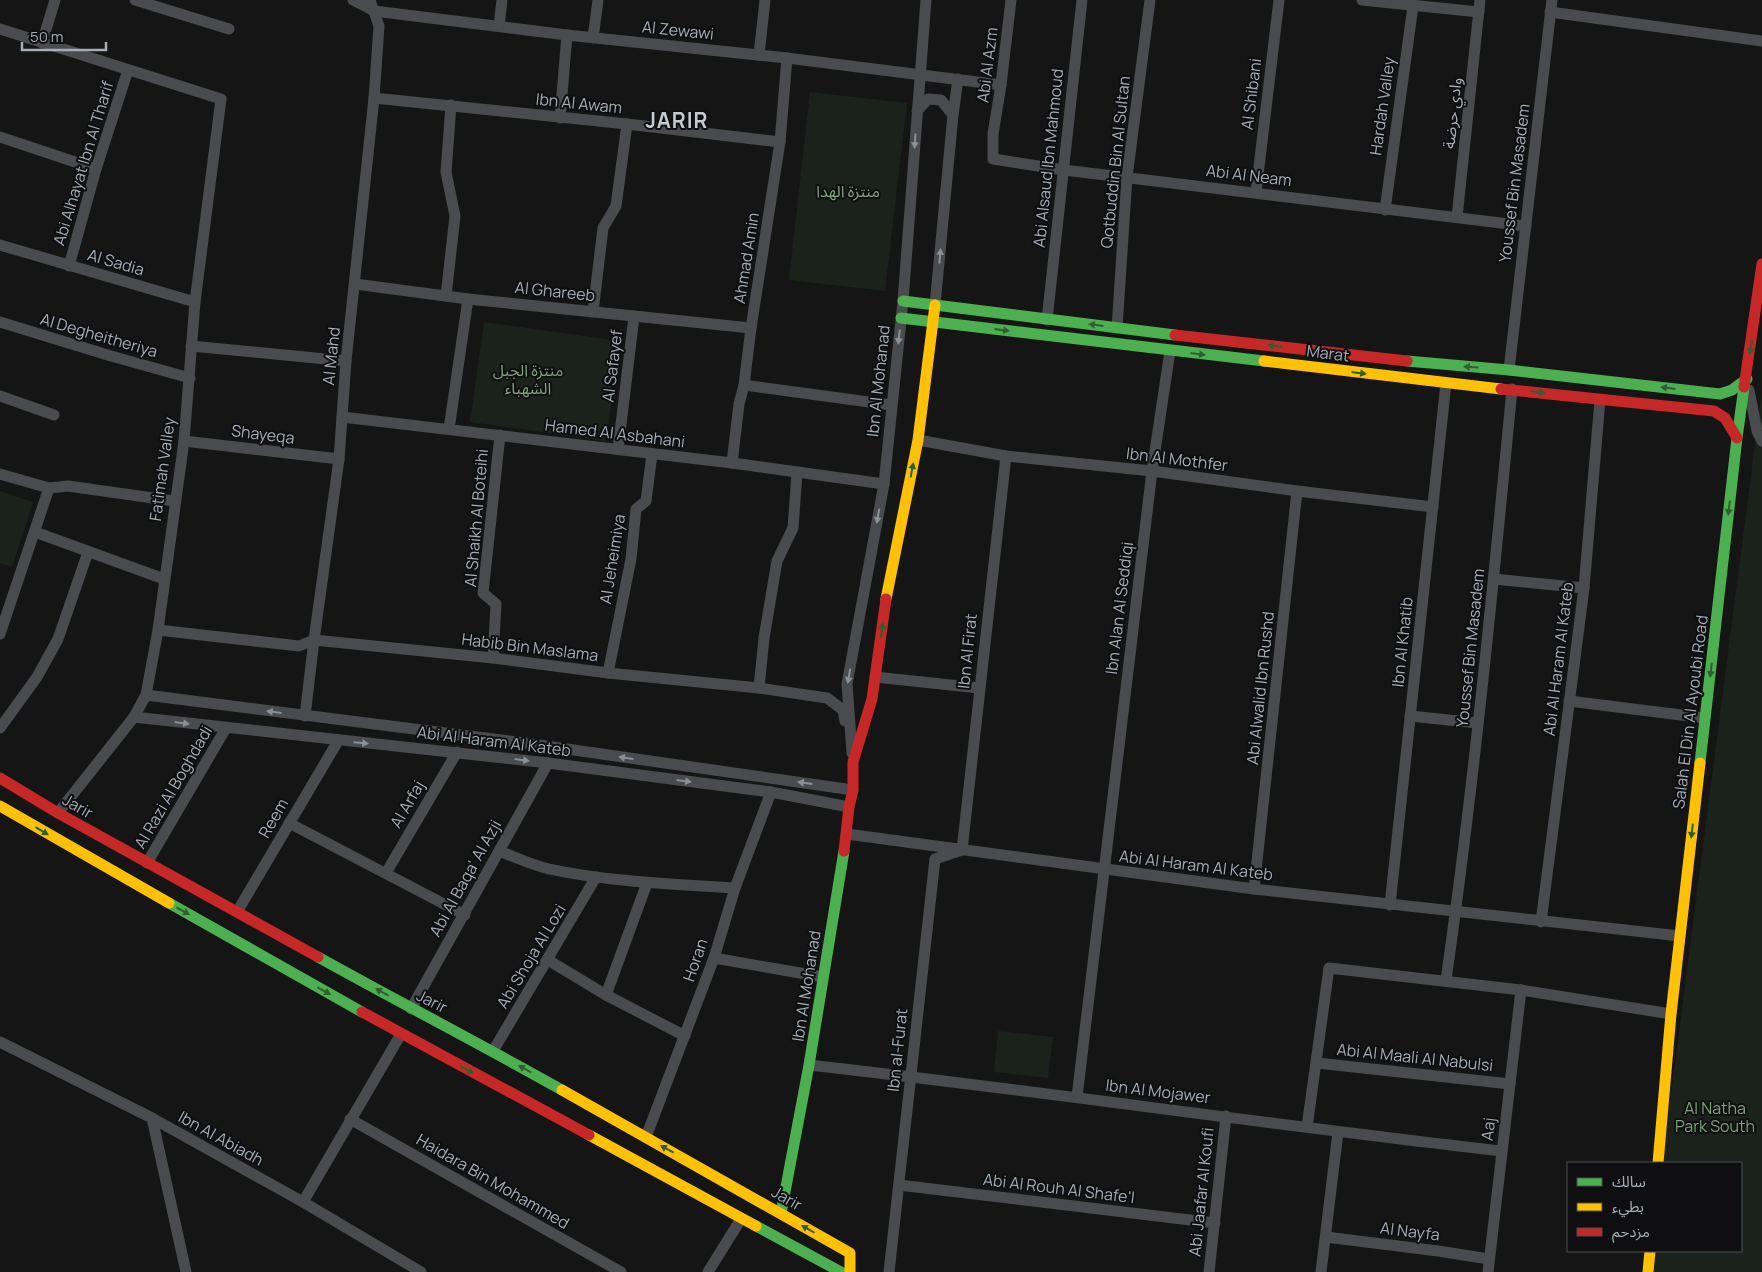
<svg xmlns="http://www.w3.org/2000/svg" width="1762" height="1272" font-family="Manrope,'Noto Sans Arabic',sans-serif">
	<rect width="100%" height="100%" fill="#151515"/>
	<g fill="#1b221b">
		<polygon points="810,92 907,103 885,291 789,280"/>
		<polygon points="484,322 620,341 606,441 470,422"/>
		<polygon points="1762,390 1762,1272 1648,1272 1651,1251 1741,1251 1741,1163 1662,1163"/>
		<polygon points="0,491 33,502 12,567 0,563"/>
		<polygon points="998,1031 1053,1037 1048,1078 994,1072"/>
	</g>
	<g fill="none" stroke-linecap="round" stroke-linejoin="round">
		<g stroke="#494b4e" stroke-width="11">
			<polyline points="135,0 229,29"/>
			<polyline points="353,0 374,11 567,35 787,58 1001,85"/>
			<polyline points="1011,0 1001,85 993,134 993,159 1064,170 1526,226"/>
			<polyline points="1362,0 1479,12"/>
			<polyline points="1550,12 1762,41"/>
			<polyline points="499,26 502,0"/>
			<polyline points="0,29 221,99 195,302 184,441 158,630 146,695 134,717 58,813"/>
			<polyline points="593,38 598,0"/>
			<polyline points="42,43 55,0"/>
			<polyline points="759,55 765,0"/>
			<polyline points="374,98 627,124 780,142"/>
			<polyline points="917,111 928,99 941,100 953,115"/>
			<polyline points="560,118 567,35"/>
			<polyline points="0,137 96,169"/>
			<polyline points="1256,192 1279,0"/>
			<polyline points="1385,210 1413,6"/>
			<polyline points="1457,217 1480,0"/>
			<polyline points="0,245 195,302"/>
			<polyline points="69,266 96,169 128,70"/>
			<polyline points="355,284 468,299 751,328"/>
			<polyline points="446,296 455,216 446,172 451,105"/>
			<polyline points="935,305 953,115 958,79"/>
			<polyline points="593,312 603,228 616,206 627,124"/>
			<polyline points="1047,320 1082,0"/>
			<polyline points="0,322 111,356 190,378"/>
			<polyline points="1117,328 1127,177 1150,0"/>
			<polyline points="191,346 346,361"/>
			<polyline points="1509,370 1552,0"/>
			<polyline points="744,385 891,405"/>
			<polyline points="1749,390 1757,431 1762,441"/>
			<polyline points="0,396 54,415"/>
			<polyline points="342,417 732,463 884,484"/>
			<polyline points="449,429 468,299"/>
			<polyline points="918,440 1006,456 1152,471 1297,491 1433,507"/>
			<polyline points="184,441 339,459"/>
			<polyline points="618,449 634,317"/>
			<polyline points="732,463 739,404 744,385 751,328 780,142 787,58"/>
			<polyline points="0,474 49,488 68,486 174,501"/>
			<polyline points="35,532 164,579"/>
			<polyline points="1494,579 1584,588"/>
			<polyline points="158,630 299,646 314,640 493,658 608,673 759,688 827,698 843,710 845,721"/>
			<polyline points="0,634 49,488"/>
			<polyline points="493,658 496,604 483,593 500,435"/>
			<polyline points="608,673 631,559 636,509 646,501 652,454"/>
			<polyline points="875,677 979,688"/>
			<polyline points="759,688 764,638 777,561 793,528 797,473"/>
			<polyline points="146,695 525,743 853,790"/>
			<polyline points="1569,701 1705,718"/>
			<polyline points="305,716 314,640 339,459 346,361 374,98 379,26 370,0"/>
			<polyline points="1410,716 1478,723"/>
			<polyline points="134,717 548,763 771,792 849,807"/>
			<polyline points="0,728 37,677 58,639 88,552"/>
			<polyline points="852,753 847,684 884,484 903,301 926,0"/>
			<polyline points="289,823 465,915"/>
			<polyline points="847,834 1254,889 1680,936"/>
			<path d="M499 851C515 857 532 865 549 869 610 882 673 884 735 888"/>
			<polyline points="147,863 226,728"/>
			<polyline points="386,873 457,752"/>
			<polyline points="1254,889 1297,491"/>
			<polyline points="1390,905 1446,383"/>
			<polyline points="237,912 338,741"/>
			<polyline points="1541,922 1584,588 1600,400"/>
			<polyline points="714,958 823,977"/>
			<polyline points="548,960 606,995 685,1036"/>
			<path d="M1446 980C1474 784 1493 587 1512 389"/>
			<polyline points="606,995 647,883"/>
			<polyline points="411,1009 548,763"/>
			<polyline points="0,1042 152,1118 303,1202 421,1272"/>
			<polyline points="493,1051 596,877"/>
			<polyline points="1317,1063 1510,1084"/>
			<path d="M809 1065C1041 1091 1271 1125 1502 1151"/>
			<polyline points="1077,1097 1152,471 1170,351"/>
			<polyline points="152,1118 186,1272"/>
			<polyline points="350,1119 621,1272"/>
			<polyline points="1307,1127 1329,968 1521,990 1671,1014"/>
			<polyline points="646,1137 714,958 735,888 771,792"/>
			<polyline points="899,1185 1215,1223"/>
			<polyline points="303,1202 401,1034"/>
			<polyline points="1326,1237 1438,1251 1489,1259"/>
			<polyline points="708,1272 741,1219"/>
			<polyline points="889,1272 935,859 962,850 1006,456"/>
			<polyline points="1209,1272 1226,1116"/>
			<polyline points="1321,1272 1338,1132"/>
			<polyline points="1488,1272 1521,990"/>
		</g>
		<g stroke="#4caf50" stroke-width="11">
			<polyline points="903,301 1175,335"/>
			<polyline points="901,318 1264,361"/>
			<polyline points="1407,361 1509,370 1720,394 1732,390 1747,379"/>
			<polyline points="1700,763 1737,438 1744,387"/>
			<polyline points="169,903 362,1012"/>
			<path d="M318 957C399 1002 482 1045 562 1090"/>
			<polyline points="781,1213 809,1065 844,851"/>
			<polyline points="756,1226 841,1272"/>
		</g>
		<g stroke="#ffc107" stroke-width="11">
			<polyline points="1264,361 1501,389"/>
			<polyline points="886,599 918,440 935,305"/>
			<polyline points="0,806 169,903"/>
			<polyline points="562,1090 850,1253 850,1272"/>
			<polyline points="589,1135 756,1226"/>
			<polyline points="1658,1163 1671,1014 1700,763"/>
			<polyline points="1648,1272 1650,1251"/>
		</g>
		<g stroke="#c62828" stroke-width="11">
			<polyline points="1175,335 1407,361"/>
			<polyline points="1744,387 1762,264"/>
			<polyline points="1501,389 1714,411 1725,418 1737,438"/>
			<polyline points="0,778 58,813 318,957"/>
			<polyline points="844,851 849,807 853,790 853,762 872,699 886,599"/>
			<polyline points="362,1012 589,1135"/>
		</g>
	</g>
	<defs><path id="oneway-solid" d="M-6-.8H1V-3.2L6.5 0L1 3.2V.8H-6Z" transform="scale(1.25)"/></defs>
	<g fill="#899098">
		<use href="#oneway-solid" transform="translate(915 141) rotate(94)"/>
		<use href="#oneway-solid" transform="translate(940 256) rotate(-85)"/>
		<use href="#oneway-solid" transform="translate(899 337) rotate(97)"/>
		<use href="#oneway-solid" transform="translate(878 516) rotate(100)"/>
		<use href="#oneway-solid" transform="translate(849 676) rotate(100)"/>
		<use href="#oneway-solid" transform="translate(274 712) rotate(-173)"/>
		<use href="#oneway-solid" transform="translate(182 723) rotate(7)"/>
		<use href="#oneway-solid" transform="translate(361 743) rotate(5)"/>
		<use href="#oneway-solid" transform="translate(626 758) rotate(-172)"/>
		<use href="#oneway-solid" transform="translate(522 760) rotate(7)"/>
		<use href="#oneway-solid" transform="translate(684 781) rotate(7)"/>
		<use href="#oneway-solid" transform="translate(805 783) rotate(-172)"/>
	</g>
	<g fill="#2e5f30">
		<use href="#oneway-solid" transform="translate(1096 325) rotate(-173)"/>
		<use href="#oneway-solid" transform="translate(1002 330) rotate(7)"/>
		<use href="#oneway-solid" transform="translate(1275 346) rotate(-173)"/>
		<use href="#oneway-solid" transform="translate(1751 347) rotate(98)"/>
		<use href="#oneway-solid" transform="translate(1198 354) rotate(7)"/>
		<use href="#oneway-solid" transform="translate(1471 367) rotate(-176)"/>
		<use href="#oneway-solid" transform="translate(1359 373) rotate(7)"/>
		<use href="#oneway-solid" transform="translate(1668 388) rotate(-173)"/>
		<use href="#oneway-solid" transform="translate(1538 392) rotate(7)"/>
		<use href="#oneway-solid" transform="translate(912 470) rotate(-79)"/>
		<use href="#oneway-solid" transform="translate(1729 508) rotate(97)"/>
		<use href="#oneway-solid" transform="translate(882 630) rotate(-82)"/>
		<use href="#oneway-solid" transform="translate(1711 670) rotate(97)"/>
		<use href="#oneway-solid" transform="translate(42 831) rotate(31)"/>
		<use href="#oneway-solid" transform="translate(1692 831) rotate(97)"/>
		<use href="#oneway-solid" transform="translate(183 911) rotate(29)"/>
		<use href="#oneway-solid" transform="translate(324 991) rotate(29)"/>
		<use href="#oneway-solid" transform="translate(382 992) rotate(-151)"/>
		<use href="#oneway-solid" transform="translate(525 1069) rotate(-151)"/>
		<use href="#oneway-solid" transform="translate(467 1070) rotate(28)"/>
		<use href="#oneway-solid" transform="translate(667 1149) rotate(-151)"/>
		<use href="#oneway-solid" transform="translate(808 1229) rotate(-150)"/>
	</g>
	<g text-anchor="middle" stroke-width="4" stroke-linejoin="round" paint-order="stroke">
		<g font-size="16" fill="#a5adb7" stroke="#0f0f11">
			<text transform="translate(678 30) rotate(6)" y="6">Al Zewawi</text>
			<text transform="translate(987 65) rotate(-83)" y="6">Abi Al Azm</text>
			<text transform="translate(1251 94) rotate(-83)" y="6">Al Shibani</text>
			<text transform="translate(579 103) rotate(6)" y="6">Ibn Al Awam</text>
			<text transform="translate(1382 106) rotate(-82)" y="6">Hardah Valley</text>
			<text transform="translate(1452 113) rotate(-84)" y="6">وادي حرضة</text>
			<text transform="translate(1048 158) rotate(-84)" y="6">Abi Alsaud Ibn Mahmoud</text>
			<text transform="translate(1115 162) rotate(-84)" y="6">Qotbuddin Bin Al Sultan</text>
			<text transform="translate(83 163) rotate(-73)" y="6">Abi Alhayat Ibn Al Tharif</text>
			<text transform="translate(1249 175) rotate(7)" y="6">Abi Al Neam</text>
			<text transform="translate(1514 183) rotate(-83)" y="6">Youssef Bin Masadem</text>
			<text transform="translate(746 258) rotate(-81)" y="6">Ahmad Amin</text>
			<text transform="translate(116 262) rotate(16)" y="6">Al Sadia</text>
			<text transform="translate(555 291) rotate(6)" y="6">Al Ghareeb</text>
			<text transform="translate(99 335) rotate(16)" y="6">Al Degheitheriya</text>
			<text transform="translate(1328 353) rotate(7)" y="6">Marat</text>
			<text transform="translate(331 356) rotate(-84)" y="6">Al Mahd</text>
			<text transform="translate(612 366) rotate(-83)" y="6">Al Safayef</text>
			<text transform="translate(878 381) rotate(-84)" y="6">Ibn Al Mohanad</text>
			<text transform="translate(615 433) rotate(7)" y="6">Hamed Al Asbahani</text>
			<text transform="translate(263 434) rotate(7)" y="6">Shayeqa</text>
			<text transform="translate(1177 459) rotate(7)" y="6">Ibn Al Mothfer</text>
			<text transform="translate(162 469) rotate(-82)" y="6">Fatimah Valley</text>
			<text transform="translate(476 518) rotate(-85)" y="6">Al Shaikh Al Boteihi</text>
			<text transform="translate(612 559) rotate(-81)" y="6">Al Jeheimiya</text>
			<text transform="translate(1119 608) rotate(-83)" y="6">Ibn Alan Al Seddiqi</text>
			<text transform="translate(1402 642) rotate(-84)" y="6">Ibn Al Khatib</text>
			<text transform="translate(530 647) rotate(7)" y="6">Habib Bin Maslama</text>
			<text transform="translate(1470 648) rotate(-84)" y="6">Youssef Bin Masadem</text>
			<text transform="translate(967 651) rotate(-84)" y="6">Ibn Al Firat</text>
			<text transform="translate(1558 659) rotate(-83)" y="6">Abi Al Haram Al Kateb</text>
			<text transform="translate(1260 688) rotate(-84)" y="6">Abi Alwalid Ibn Rushd</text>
			<text transform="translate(1690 712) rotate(-83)" y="6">Salah El Din Al Ayoubi Road</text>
			<text transform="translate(494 741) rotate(7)" y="6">Abi Al Haram Al Kateb</text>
			<text transform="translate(173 787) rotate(-60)" y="6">Al Razi Al Boghdadi</text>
			<text transform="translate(407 804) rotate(-60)" y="6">Al Arfaj</text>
			<text transform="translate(78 806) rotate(30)" y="6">Jarir</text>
			<text transform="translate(273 818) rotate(-60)" y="6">Reem</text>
			<text transform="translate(1196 865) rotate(7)" y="6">Abi Al Haram Al Kateb</text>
			<text transform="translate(465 878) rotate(-61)" y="6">Abi Al Baqa' Al Azji</text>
			<text transform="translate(531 956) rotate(-59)" y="6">Abi Shoja Al Lozi</text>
			<text transform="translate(695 960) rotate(-71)" y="6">Horan</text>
			<text transform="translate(806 986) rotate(-81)" y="6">Ibn Al Mohanad</text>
			<text transform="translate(432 1001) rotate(27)" y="6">Jarir</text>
			<text transform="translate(897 1050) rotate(-84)" y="6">Ibn al-Furat</text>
			<text transform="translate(1415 1057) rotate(6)" y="6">Abi Al Maali Al Nabulsi</text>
			<text transform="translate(1158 1091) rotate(7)" y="6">Ibn Al Mojawer</text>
			<text transform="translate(1488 1129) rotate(-83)" y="6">Aaj</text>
			<text transform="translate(221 1138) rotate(29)" y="6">Ibn Al Abiadh</text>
			<text transform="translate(493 1181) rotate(30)" y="6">Haidara Bin Mohammed</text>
			<text transform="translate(1059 1188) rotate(7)" y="6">Abi Al Rouh Al Shafe'I</text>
			<text transform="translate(1201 1192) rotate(-84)" y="6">Abi Jaafar Al Koufi</text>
			<text transform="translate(787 1198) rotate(30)" y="6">Jarir</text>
			<text transform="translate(1410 1231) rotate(7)" y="6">Al Nayfa</text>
		</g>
		<g font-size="16" fill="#7ea27b" stroke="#0f0f11">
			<text x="848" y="197">منتزة الهدا</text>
			<text x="528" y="376">منتزة الجبل<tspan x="528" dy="18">الشهباء</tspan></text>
			<text x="1715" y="1114">Al Natha<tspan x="1715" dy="18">Park South</tspan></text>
		</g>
		<g font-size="21" font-weight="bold" letter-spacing="1" fill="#c6cbd2" stroke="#0f0f11">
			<text x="677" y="128">JARIR</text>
		</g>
	</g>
	<rect x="1567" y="1162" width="175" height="90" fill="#0f0f11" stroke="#4b4e53"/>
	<rect x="1577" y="1178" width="25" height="8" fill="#4caf50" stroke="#4b4e53"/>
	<text x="1612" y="1187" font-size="15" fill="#a5adb7">سالك</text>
	<rect x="1577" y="1203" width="25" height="8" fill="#ffc107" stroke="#4b4e53"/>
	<text x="1612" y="1212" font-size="15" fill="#a5adb7">بطيء</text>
	<rect x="1577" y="1228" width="25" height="8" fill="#c62828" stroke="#4b4e53"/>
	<text x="1612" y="1237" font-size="15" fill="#a5adb7">مزدحم</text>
	<path d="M22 42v8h84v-8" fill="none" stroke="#a5adb7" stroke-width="2.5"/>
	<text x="30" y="42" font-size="15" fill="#a5adb7" stroke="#0f0f11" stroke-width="4" paint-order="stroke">50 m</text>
</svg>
